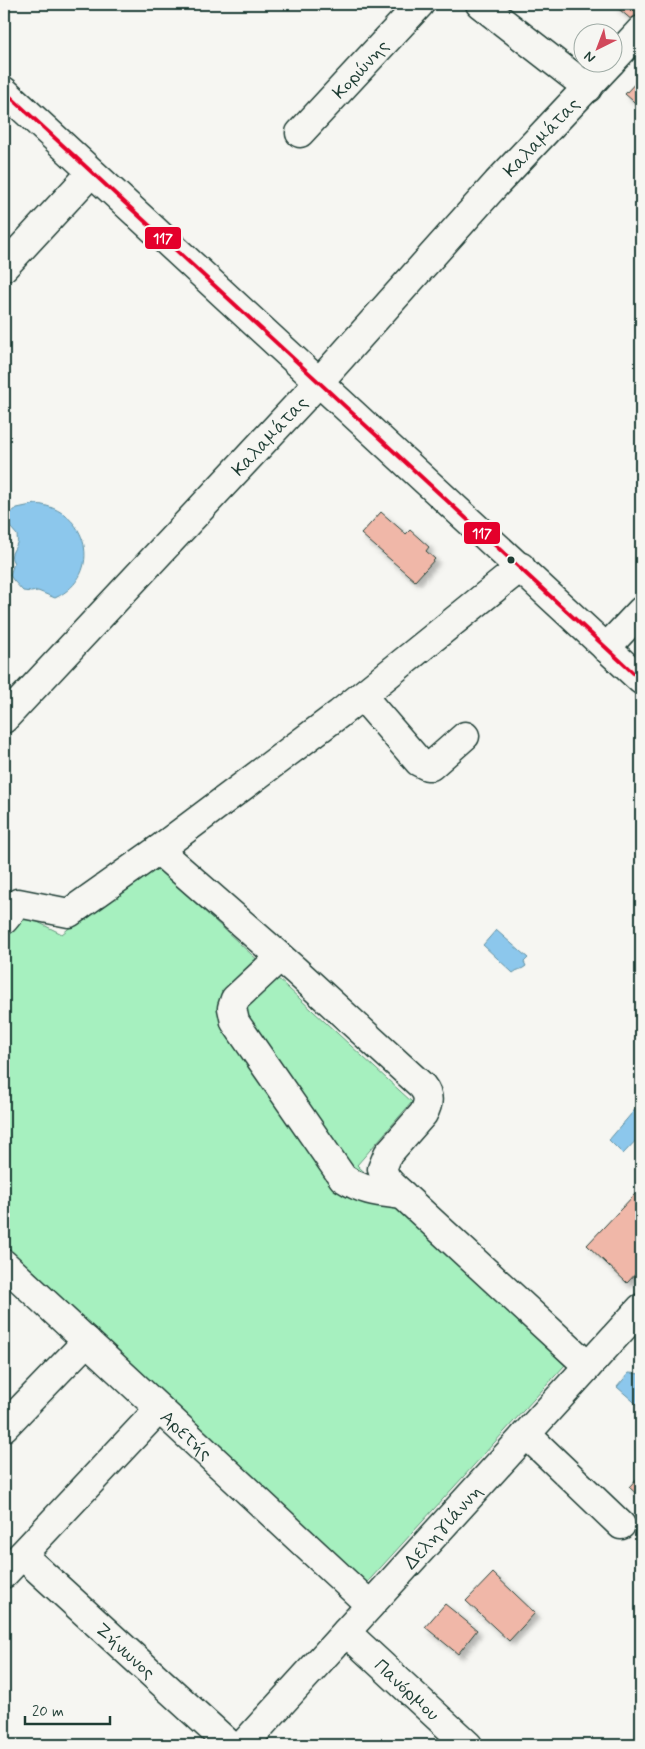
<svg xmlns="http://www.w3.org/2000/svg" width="645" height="1749" font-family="Mynerve,sans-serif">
	<defs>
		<filter id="shadow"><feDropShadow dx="4.5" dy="4.5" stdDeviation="2.5" flood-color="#0004"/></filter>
	</defs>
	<rect width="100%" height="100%" fill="#f6f6f2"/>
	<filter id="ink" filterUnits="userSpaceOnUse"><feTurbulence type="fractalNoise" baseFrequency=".02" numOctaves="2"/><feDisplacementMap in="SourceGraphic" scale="10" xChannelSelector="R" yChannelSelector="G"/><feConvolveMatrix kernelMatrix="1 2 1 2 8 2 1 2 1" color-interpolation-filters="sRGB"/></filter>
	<g filter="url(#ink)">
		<polygon fill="#a6f0bf" stroke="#62967a" points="151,862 412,1102 357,1165 565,1365 362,1588 4,1249 4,924 15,911 62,934"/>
		<g fill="#8cc7ec" stroke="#6090a2">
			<path d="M36 504C88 509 105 575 55 598L38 591 31 592 23 591 13 580 10 575 14 563C8 554 14 552 17 543 18 541 17 538 17 535L4 520V518L17 508Z"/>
			<path d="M496 930 528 958 524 962 526 966C522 970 517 969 513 973L483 945Z"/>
			<polygon points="638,1106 641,1109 641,1135 623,1154 609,1140"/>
			<polygon points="629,1373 641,1374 641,1408 617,1387"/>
		</g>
		<g fill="#f0b7a8" stroke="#1f3d34" filter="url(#shadow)">
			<polygon points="613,4 641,4 641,11 633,21"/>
			<polygon points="641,77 641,108 625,94"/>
			<polygon points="381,512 406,534 410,530 429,547 426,551 435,559 415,581 361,534"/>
			<polygon points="635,1194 641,1200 641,1268 627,1283 587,1245"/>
			<polygon points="641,1474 641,1498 629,1487"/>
			<polygon points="493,1573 535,1613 509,1641 466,1601"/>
			<polygon points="445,1604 477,1630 458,1654 425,1627"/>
		</g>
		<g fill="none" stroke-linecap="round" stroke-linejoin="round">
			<defs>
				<g id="minor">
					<polyline points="480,4 588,88"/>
					<polyline points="612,61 641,30"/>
					<polyline points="4,91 641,680"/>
					<path id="s1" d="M300 133 420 4"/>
					<polyline points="4,267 91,173"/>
					<polyline points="606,648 641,611"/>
					<polyline points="362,696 419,762 427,766 431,766 465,736"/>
					<path id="s2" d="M4 719 319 382 497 183 611 62"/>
					<path d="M158 850 295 970 422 1086C430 1096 429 1103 423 1114L388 1154 382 1169 386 1178 392 1185 588 1366"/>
					<polyline points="4,920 18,903 69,913 158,850 339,714 521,567"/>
					<path d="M280 957 235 999 232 1008 235 1022 343 1178C365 1192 378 1192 403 1195"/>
					<path id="s3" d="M4 1264 370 1605"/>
					<polyline points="4,1427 87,1341"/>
					<polyline points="526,1434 621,1525"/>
					<path id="s4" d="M22 1555 230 1745"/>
					<polyline points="4,1574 159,1409"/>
					<path id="s5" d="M346 1632 468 1745"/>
					<path id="s6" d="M243 1745 641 1308"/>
				</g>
			</defs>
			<use href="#minor" stroke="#1f3d34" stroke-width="31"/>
			<use href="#minor" stroke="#f6f6f2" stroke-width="28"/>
			<defs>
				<polyline id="bus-1" points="4,91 641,680"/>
			</defs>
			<use href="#bus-1" stroke="#f6f6f2" stroke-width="8"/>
			<use href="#bus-1" stroke="#e4002b" stroke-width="4"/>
		</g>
	</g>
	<circle fill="#1f3d34" stroke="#f6f6f2" stroke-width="2" cx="511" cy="560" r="4.5"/>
	<g text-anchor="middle" stroke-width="5" stroke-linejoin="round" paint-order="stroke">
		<g font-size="19" fill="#1f3d34" stroke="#f6f6f2">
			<text dy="7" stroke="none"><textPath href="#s1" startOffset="88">Κορώνης</textPath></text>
			<text dy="7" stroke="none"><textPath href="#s2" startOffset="792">Καλαμάτας</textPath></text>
			<text dy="7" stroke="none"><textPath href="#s2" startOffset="388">Καλαμάτας</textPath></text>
			<text dy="7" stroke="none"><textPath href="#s3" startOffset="250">Αρετής</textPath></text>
			<text dy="7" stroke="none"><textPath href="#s6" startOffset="296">Δεληγιάννη</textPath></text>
			<text dy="7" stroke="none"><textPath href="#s4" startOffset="141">Ζήνωνος</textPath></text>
			<text dy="7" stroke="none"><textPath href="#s5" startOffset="84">Πανόρμου</textPath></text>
		</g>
	</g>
	<g stroke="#f6f6f2" stroke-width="2">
		<rect x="144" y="226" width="38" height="24" rx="5" fill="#e4002b"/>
		<rect x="463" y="521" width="38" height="24" rx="5" fill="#e4002b"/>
	</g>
	<g font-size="14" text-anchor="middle" font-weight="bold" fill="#fff">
		<text x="163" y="243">117</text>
		<text x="482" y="538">117</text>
	</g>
	<rect width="645" height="1749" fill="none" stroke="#f6f6f2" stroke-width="20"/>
	<rect x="10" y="10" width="625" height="1729" fill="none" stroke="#1f3d34" stroke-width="2" filter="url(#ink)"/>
	<g transform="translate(598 48) rotate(222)"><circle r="24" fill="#f6f6f2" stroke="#a0aca6"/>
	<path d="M0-4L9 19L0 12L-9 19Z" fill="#d1495b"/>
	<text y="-8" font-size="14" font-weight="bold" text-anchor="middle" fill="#1f3d34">N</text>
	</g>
	<path d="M25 1716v8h85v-8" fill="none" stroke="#1f3d34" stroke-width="2.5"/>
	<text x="32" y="1716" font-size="15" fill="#1f3d34" stroke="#f6f6f2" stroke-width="4" paint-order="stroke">20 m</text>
</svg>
